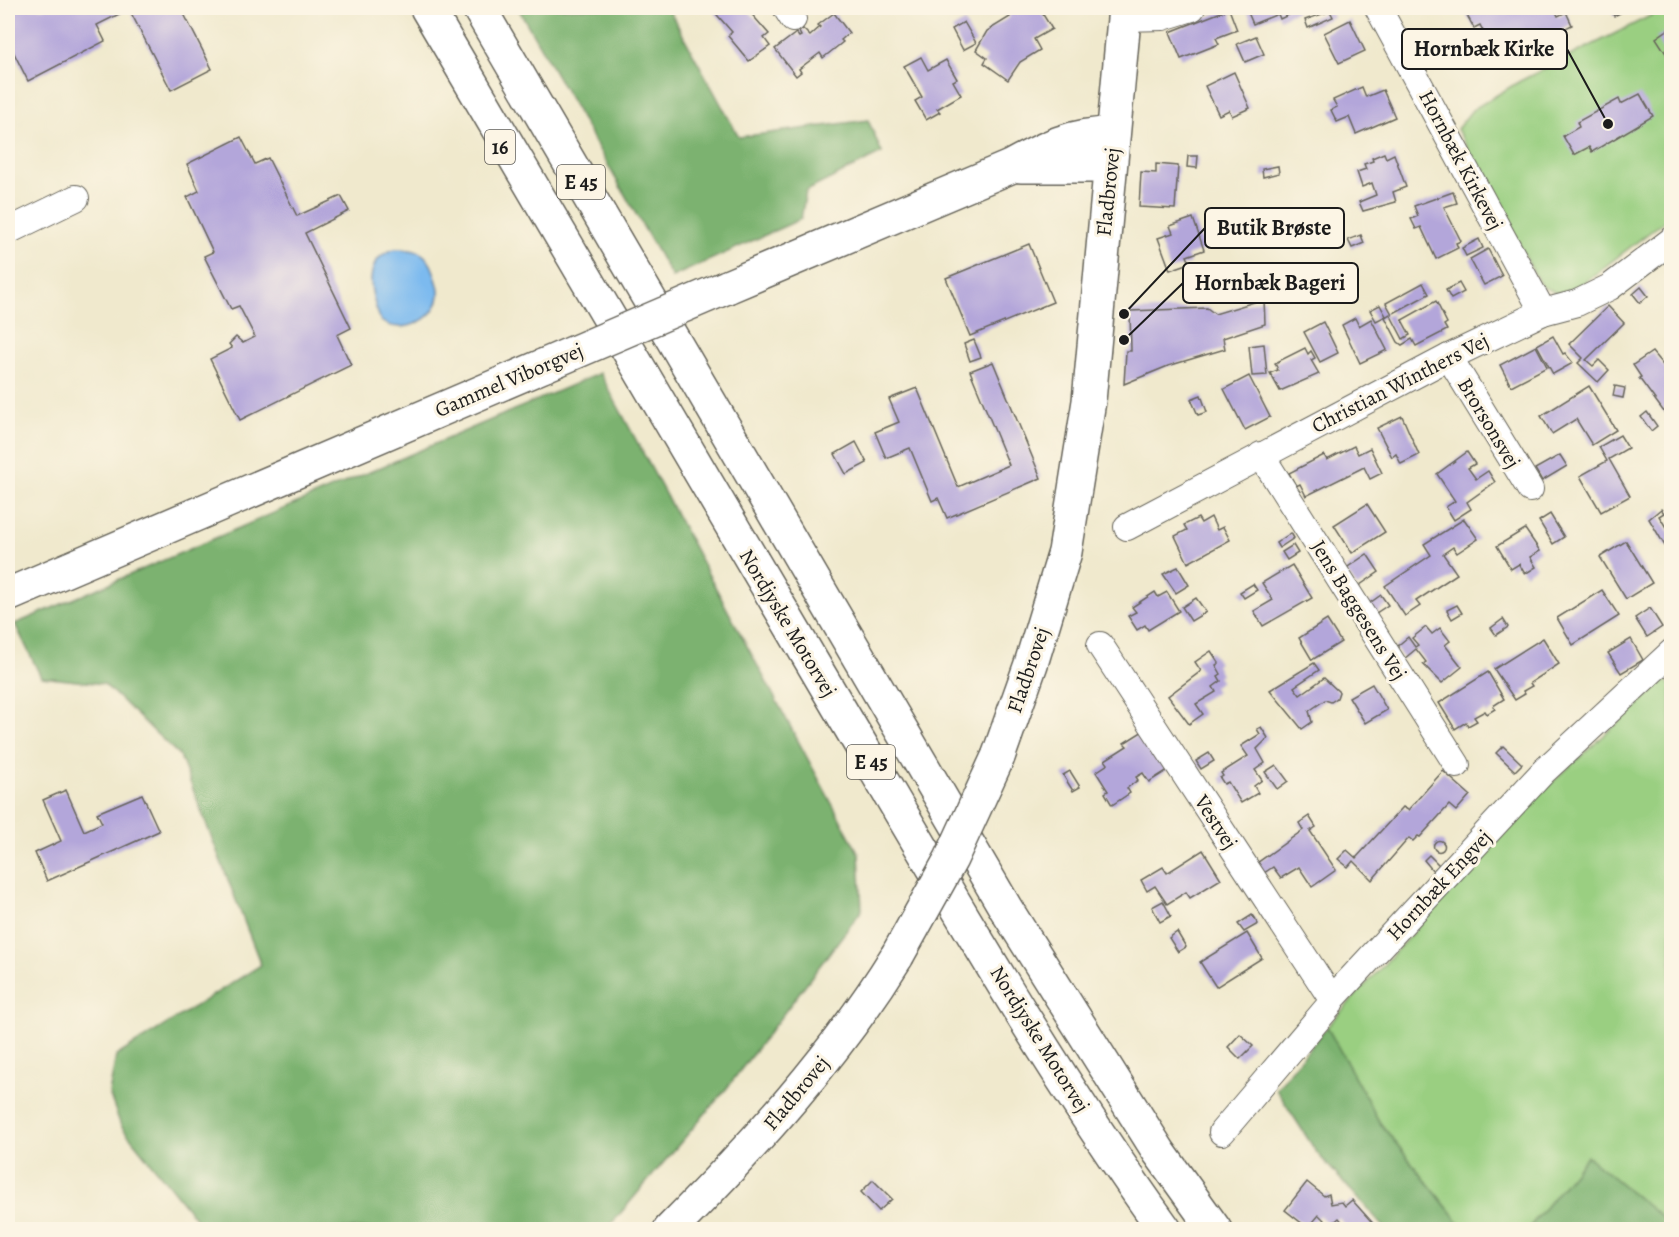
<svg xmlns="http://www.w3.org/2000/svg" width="1679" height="1237" font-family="Alegreya,serif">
	<rect width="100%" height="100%" fill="#fcf5e5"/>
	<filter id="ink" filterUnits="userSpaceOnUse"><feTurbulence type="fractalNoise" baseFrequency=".0167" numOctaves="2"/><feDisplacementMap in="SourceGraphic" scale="12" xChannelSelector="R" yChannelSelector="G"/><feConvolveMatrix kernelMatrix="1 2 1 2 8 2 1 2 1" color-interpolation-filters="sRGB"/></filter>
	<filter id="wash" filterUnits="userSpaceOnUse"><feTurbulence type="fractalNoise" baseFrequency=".008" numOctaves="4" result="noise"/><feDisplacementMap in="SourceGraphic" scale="24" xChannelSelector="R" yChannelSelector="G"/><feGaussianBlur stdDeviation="1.35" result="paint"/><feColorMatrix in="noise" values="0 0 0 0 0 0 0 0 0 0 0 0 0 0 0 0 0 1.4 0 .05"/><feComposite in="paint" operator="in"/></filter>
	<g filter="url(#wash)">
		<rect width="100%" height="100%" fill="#f0e9cd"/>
		<g fill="#9acf81" stroke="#5b764e" stroke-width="1.5">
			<polygon points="1666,8 1671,8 1671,216 1577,288 1557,293 1541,286 1457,129 1472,110 1520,81"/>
			<polygon points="1665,680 1671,686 1671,1225 1587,1156 1528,1229 1464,1229 1380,1123 1327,1027 1537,796"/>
		</g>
		<g fill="#7bb26f" stroke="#4c6746" stroke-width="1.5">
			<polygon points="518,8 668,8 739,137 868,120 882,153 806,191 801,219 672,277"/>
			<polygon points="600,373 859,854 862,910 727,1088 607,1229 204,1229 121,1126 109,1093 116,1056 261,965 180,756 104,684 41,677 15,624"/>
			<polygon points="1327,1027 1380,1123 1464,1229 1386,1229 1317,1153 1276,1089"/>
			<polygon points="1587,1156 1671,1225 1671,1229 1528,1229"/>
		</g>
		<path fill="#7bbaef" stroke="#4c6b86" stroke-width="1.5" d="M395 249C416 249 427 251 434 272 436 280 440 287 439 295 437 320 401 336 381 321 370 295 361 259 395 249Z"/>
		<g id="blocks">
			<g fill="#b3a6da">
				<polygon points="8,8 181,8 212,69 171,90 129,9 97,25 105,41 28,81 8,41"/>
				<polygon points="711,8 752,8 748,10 769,34 764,38 770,46 749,61 728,36 732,32"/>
				<polygon points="1005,8 1039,8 1052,29 1034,39 1040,50 1020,62 1008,80 984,63 987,58 976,50 987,31 1010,17"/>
				<polygon points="1246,8 1303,8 1280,19 1278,14 1253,24"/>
				<polygon points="1463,8 1560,8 1555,10 1558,16 1566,12 1572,25 1501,61 1499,57 1497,58 1480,25 1474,28"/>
				<polygon points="1609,8 1630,8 1614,16"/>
				<polygon points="1229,9 1237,30 1216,38 1219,44 1181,59 1170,32"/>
				<polygon points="1330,11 1333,17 1308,28 1305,20"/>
				<polygon points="834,13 849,33 841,40 843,42 823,58 820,53 799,69 801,72 796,76 775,49 796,33 799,37 801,36 799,32 803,29 810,36 820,27 818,25"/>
				<polygon points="1350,20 1365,51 1339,63 1324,33"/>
				<polygon points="964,22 976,43 963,50 952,29"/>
				<polygon points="1672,27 1672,52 1667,55 1656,38"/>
				<polygon points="1256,36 1264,54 1245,62 1237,44"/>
				<polygon points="921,57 928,70 946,60 957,79 953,81 961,95 937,109 940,112 926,120 915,101 922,97 904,66"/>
				<polygon points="1234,72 1250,108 1232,116 1229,110 1219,115 1205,86"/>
				<polygon points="1362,87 1366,97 1383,90 1395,117 1356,134 1349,117 1337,122 1331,110 1337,107 1333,100"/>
				<polygon points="1640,94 1653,116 1592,152 1589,147 1574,155 1563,136 1579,127 1577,122 1619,99 1621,104"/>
				<polygon points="241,137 255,164 268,158 297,216 341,196 349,211 305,233 351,328 337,335 351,365 240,420 210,359 232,348 229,344 236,337 243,343 255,337 239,306 231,309 204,256 213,252 187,197 199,191 187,164"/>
				<polygon points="1384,153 1386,158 1394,154 1406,187 1393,192 1396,202 1363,211 1359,202 1376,195 1372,183 1362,187 1357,172 1366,169 1364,164 1373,161 1372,158"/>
				<polygon points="1188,156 1198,156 1197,168 1187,167"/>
				<polygon points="1156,164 1178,166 1175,209 1139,207 1141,172 1156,173"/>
				<polygon points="1278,166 1279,173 1263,177 1262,169"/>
				<polygon points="1453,192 1457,203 1444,207 1461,241 1456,243 1458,248 1436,259 1421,227 1416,229 1411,219 1418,216 1414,206"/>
				<polygon points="1193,218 1204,250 1187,256 1190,263 1170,270 1158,238 1173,233 1170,226"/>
				<polygon points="1361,235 1364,243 1352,248 1348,240"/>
				<polygon points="1479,239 1483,248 1466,256 1462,248"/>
				<polygon points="1029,244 1053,302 970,336 946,278"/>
				<polygon points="1488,249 1502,276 1484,285 1470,259"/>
				<polygon points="1423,283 1429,294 1392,314 1386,303"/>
				<polygon points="1459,283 1464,292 1451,299 1446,290"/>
				<polygon points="1641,287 1648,296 1640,303 1633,294"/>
				<polygon points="1264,299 1265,324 1223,338 1225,349 1168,366 1124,384 1126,351 1131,351 1130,311 1207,308 1215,314"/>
				<polygon points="1436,301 1447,323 1444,325 1447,330 1416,346 1412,339 1402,345 1398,342 1385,317 1390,314 1403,339 1410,335 1402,320"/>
				<polygon points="1380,305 1386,316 1376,321 1370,310"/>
				<polygon points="1608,306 1624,323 1586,360 1593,366 1599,360 1609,370 1598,382 1578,363 1583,358 1569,344"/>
				<polygon points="1355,318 1359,326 1371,319 1387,350 1360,363 1342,325"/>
				<polygon points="1323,322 1338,353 1320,362 1304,332"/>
				<polygon points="1553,336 1563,354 1565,353 1573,363 1553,374 1537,345"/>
				<polygon points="974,340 981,357 970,361 964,344"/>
				<polygon points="1264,344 1267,375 1252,376 1249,346"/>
				<polygon points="1536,346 1547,367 1511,386 1500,365"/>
				<polygon points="1305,348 1308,354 1311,351 1315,358 1311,360 1319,374 1280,391 1270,373 1278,370 1275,363"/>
				<polygon points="1652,352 1672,376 1672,414 1668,409 1664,412 1639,378 1641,377 1633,365"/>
				<polygon points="993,362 1041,478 947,518 938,498 932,501 910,448 886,458 875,432 899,422 889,399 917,388 958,487 1009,465 970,371"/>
				<polygon points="1249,376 1270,417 1245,430 1224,389"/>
				<polygon points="1589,386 1616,430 1592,445 1576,419 1552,434 1541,416"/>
				<polygon points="1615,386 1625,388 1623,398 1613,396"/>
				<polygon points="1201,395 1207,412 1198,415 1191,399"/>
				<polygon points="1647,412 1657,426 1651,431 1641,417"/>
				<polygon points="1402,416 1419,455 1401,464 1396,454 1392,457 1377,428"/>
				<polygon points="1620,435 1628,448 1609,459 1630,496 1601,512 1580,476 1607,461 1599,447"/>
				<polygon points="856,442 867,463 846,474 835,454"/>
				<polygon points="1354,446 1358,454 1370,448 1382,473 1370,479 1364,467 1306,496 1300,484 1296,486 1289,473 1324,455 1327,460"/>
				<polygon points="1467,452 1475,464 1468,468 1476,479 1488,471 1495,482 1467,502 1471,509 1454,520 1446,507 1455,501 1437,474"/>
				<polygon points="1560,455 1567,466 1542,481 1535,469"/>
				<polygon points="1367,504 1385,532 1352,553 1334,525"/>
				<polygon points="1661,509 1664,513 1659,516 1672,537 1672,542 1665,546 1649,519"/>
				<polygon points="1550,514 1564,537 1553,544 1539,521"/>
				<polygon points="1211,517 1217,530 1223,527 1230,540 1188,563 1175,536 1187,530 1184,525 1198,518 1201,523"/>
				<polygon points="1464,519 1478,539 1457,553 1453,547 1443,554 1457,574 1416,601 1420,606 1405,616 1385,586 1431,555 1424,544"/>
				<polygon points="1525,529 1540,551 1530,557 1536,567 1525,574 1519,564 1511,569 1497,546"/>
				<polygon points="1291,533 1294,538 1279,548 1276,543"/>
				<polygon points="1626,541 1652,583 1626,599 1600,557"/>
				<polygon points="1293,545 1298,553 1287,560 1282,552"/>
				<polygon points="1367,554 1379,572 1357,587 1345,569"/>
				<polygon points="1292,565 1312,598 1263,626 1254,611 1273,600 1262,583"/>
				<polygon points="1178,567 1189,585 1176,593 1163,574"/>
				<polygon points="1253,584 1257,590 1244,598 1240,592"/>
				<polygon points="1602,590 1619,616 1573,645 1557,618"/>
				<polygon points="1155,592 1158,597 1167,592 1179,611 1148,630 1145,625 1137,630 1128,616 1136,612 1132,607"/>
				<polygon points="1381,595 1388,605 1373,615 1367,605"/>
				<polygon points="1196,598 1206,612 1191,621 1182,607"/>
				<polygon points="1457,605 1462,613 1452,619 1447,610"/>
				<polygon points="1650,608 1662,627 1647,637 1635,618"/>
				<polygon points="1503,619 1508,627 1496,635 1491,628"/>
				<polygon points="1327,620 1341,642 1312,660 1299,638"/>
				<polygon points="1426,627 1432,634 1440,628 1450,641 1445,645 1462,667 1442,683 1423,664 1426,662 1416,649 1404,659 1395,648 1408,637 1415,647 1418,645 1412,638"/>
				<polygon points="1543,638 1559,664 1530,683 1532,686 1523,691 1525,694 1515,700 1494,669"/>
				<polygon points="1631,639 1643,660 1621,673 1608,653"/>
				<polygon points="1211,651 1219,663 1216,665 1221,674 1218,676 1221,681 1213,687 1216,692 1196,704 1203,714 1189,724 1168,696 1201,671 1195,662"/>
				<polygon points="1314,663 1319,670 1294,687 1300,695 1324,678 1339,692 1337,698 1331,702 1325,700 1309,711 1312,722 1302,729 1270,690"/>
				<polygon points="1488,672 1504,699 1493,706 1495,709 1487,714 1485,711 1474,717 1477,721 1468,726 1466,722 1455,729 1439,703"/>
				<polygon points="1372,684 1387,710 1365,723 1349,697"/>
				<polygon points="1261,727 1268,738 1257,749 1265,763 1255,770 1262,780 1254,786 1258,793 1241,803 1228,782 1224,784 1220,778 1223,776 1221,773 1248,756 1241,746 1260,734 1257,729"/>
				<polygon points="1143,731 1168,770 1149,782 1143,773 1136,777 1138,780 1127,788 1130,793 1112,805 1105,793 1108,791 1096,772 1108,764 1105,760 1127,746 1124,743"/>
				<polygon points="1503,746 1522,764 1515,771 1496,753"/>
				<polygon points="1209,753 1214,761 1201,769 1196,761"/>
				<polygon points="1276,765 1288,781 1277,789 1265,772"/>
				<polygon points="1070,771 1080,787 1073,791 1063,775"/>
				<polygon points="1443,771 1470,795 1456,811 1449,805 1420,837 1418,836 1413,841 1409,838 1372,880 1353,861 1348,867 1338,859 1347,850 1356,858 1403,807 1408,810"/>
				<polygon points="66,790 84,831 102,823 97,813 142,794 159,831 47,881 35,853 61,841 43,800"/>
				<polygon points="1309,816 1316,827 1310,831 1336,870 1312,887 1299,867 1281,878 1273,867 1264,873 1257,863 1303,830 1299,823"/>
				<circle cx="1439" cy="846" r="5.5"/>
				<polygon points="1203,850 1221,879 1190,898 1186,892 1167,904 1155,886 1147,891 1141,880 1163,867 1167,873"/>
				<polygon points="1429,855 1439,865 1433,871 1424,860"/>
				<polygon points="1163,901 1171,916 1160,922 1152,907"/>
				<polygon points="1252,915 1258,924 1244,932 1238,924"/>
				<polygon points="1177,932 1186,947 1178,952 1169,938"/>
				<polygon points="1247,933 1262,958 1216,987 1200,962"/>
				<polygon points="1240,1034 1253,1046 1240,1059 1228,1047"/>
				<polygon points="873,1180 892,1199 879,1211 861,1192"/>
				<polygon points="1307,1182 1324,1196 1329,1194 1331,1204 1342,1202 1345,1206 1352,1200 1379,1230 1349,1230 1339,1218 1330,1226 1319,1215 1308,1228 1285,1210"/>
			</g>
		</g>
	</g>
	<g filter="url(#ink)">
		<use href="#blocks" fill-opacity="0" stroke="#66645a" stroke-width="1.5"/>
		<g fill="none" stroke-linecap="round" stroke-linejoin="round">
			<defs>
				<g id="street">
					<polyline points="786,8 793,19"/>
					<polyline points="1378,8 1543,312"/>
					<polyline points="1124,18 1163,17 1192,8"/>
					<polyline points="8,231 76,198"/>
					<polyline points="1449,357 1530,489"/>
					<polyline points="1261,455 1457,765"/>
					<polyline points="1127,527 1449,357 1543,312 1577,303 1610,287 1672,240"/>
					<polyline points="1100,645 1332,999"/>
					<polyline points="1222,1132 1329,1006 1332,999 1544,771 1672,652"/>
				</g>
				<g id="secondary">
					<polyline points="1021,166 1110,166"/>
					<path d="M727 287 1010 167C1047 147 1071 134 1113 134"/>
					<polyline points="8,595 545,365"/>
					<polyline points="998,757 1031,664 1065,552 1089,401 1125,8"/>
					<path d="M670 1230C754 1145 834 1058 897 956"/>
				</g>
				<g id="highway">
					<path d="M427 8C566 247 707 486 849 725 950 895 1049 1069 1165 1230"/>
					<polyline points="479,8 1006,909 1159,1152 1215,1230"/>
				</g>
			</defs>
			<use href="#street" stroke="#66645a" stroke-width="28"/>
			<use href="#secondary" stroke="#66645a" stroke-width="36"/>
			<use href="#highway" stroke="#66645a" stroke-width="36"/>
			<use href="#street" stroke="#fff" stroke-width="26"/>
			<use href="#secondary" stroke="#fff" stroke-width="33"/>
			<use href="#highway" stroke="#fff" stroke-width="33"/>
			<defs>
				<g id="secondary-bridge">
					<polyline points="545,365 727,287"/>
					<polyline points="897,956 951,859 998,757"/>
				</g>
			</defs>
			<use href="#secondary-bridge" stroke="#66645a" stroke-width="36" stroke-linecap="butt"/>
			<use href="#secondary-bridge" stroke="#fff" stroke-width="33"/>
		</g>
	</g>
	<g text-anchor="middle" stroke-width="6" stroke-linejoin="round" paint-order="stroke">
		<g fill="#fcf5e5" stroke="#5f5d58" stroke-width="1.5">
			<rect x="485" y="130" width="30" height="34" rx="4.5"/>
			<rect x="557" y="165" width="48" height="34" rx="4.5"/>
			<rect x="847" y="745" width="48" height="34" rx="4.5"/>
		</g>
		<g font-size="20" font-weight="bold" fill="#1c1c1c">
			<text x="500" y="154">16</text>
			<text x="581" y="189">E 45</text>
			<text x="871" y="769">E 45</text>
		</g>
		<g font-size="21" fill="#1c1c1c" stroke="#fcf5e5">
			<text transform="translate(1461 160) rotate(62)" y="7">Hornbæk Kirkevej</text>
			<text transform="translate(1108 192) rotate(-84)" y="7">Fladbrovej</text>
			<text transform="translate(509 380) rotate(-23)" y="7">Gammel Viborgvej</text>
			<text transform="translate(1400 383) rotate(-27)" y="7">Christian Winthers Vej</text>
			<text transform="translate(1489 423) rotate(59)" y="7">Brorsonsvej</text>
			<text transform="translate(1359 610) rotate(58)" y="7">Jens Baggesens Vej</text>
			<text transform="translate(788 623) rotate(59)" y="7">Nordjyske Motorvej</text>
			<text transform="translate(1028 670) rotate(-71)" y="7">Fladbrovej</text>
			<text transform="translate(1216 822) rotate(57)" y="7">Vestvej</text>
			<text transform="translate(1439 885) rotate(-47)" y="7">Hornbæk Engvej</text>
			<text transform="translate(1040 1039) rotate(58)" y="7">Nordjyske Motorvej</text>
			<text transform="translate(796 1093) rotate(-50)" y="7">Fladbrovej</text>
		</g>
	</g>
	<path fill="none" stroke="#1c1c1c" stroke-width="2" d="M1608 124L1567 49M1124 314L1205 228M1124 340L1183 283"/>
	<g fill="#1c1c1c" stroke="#fcf5e5" stroke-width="2">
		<circle cx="1608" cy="124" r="6"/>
		<circle cx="1124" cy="314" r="6"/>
		<circle cx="1124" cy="340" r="6"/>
	</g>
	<g fill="#fcf5e5" stroke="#1c1c1c" stroke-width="2">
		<rect x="1402" y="29" width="165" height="40" rx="6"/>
		<rect x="1205" y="208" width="139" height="40" rx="6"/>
		<rect x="1183" y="263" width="175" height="40" rx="6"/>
	</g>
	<g font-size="22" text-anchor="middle" font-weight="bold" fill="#1c1c1c">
		<text x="1484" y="56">Hornbæk Kirke</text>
		<text x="1274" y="235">Butik Brøste</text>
		<text x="1270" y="290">Hornbæk Bageri</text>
	</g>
	<rect width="1679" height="1237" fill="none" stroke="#fcf5e5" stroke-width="30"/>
</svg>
